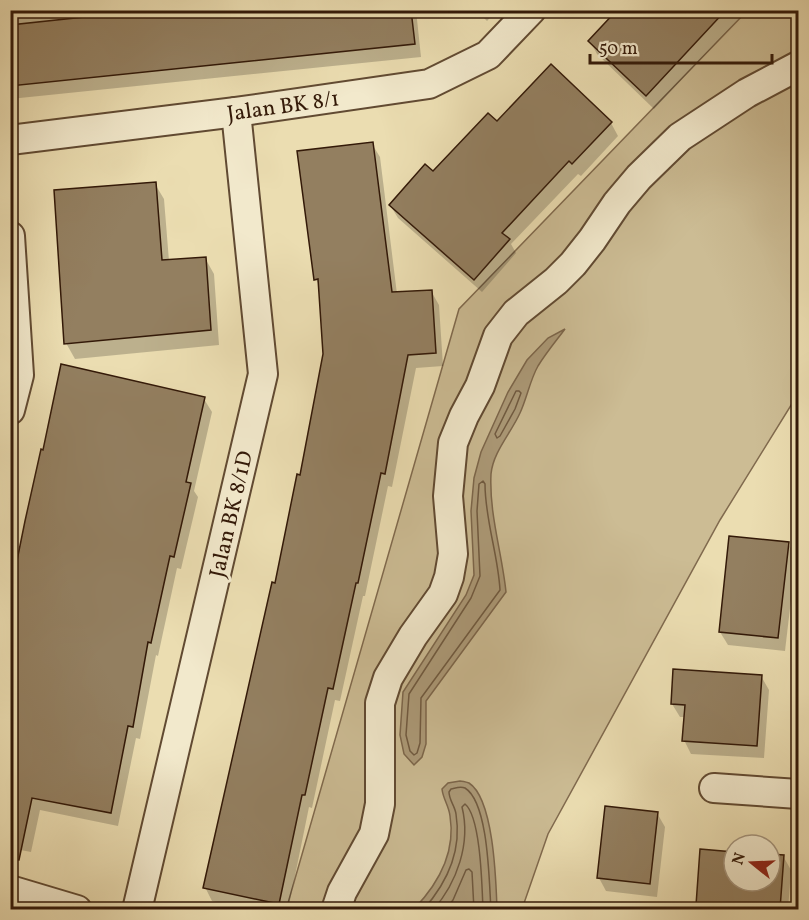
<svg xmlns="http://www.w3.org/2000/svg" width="809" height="920" font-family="Vollkorn,serif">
	<rect width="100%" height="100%" fill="#ebddb1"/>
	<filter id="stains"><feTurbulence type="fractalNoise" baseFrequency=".00333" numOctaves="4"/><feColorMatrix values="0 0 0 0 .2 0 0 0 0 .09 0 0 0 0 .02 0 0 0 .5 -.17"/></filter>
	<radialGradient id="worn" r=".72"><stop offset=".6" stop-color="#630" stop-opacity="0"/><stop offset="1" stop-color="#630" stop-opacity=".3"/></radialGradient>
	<polygon fill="#ccbc94" stroke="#806a4e" stroke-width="1.5" points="747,11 798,11 798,394 720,520 548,834 522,909 286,910 459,309"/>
	<g fill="#ac9a78" stroke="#7c664b" stroke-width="1.5">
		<path d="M565 329C556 341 546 353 538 366 530 380 527 398 520 413 511 433 493 452 491 474 489 514 502 553 506 592L426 701V744L422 757 414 765 404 754 400 735 403 692 466 595 474 575 471 511 474 478 481 452 508 392 527 360 548 338Z"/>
		<path d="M460 781C463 781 466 782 469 783 494 799 496 882 497 909H414C439 883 456 853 450 816 449 806 443 799 442 789L448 783Z"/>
	</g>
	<g fill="#0003">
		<polygon points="10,10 416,10 421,57 10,99"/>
		<polygon points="476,10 497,10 487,21"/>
		<polygon points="619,10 747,10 654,109 597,54 590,41"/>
		<polygon points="611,123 618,136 581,176 578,174 511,244 516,253 482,292 398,218 390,205 433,173"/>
		<polygon points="372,144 380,157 397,294 431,291 439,305 443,366 416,368 392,487 388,486 365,596 363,596 340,701 335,700 312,808 309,807 288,910 254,910 212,901 205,887 301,476 325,354 320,287 316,279"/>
		<polygon points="155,184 164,199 169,261 205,258 214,274 219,345 75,359 66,343"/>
		<polygon points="204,399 212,412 194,491 198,497 181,569 177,568 158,656 156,655 140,739 136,738 118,826 40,810 31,852 10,848"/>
		<polygon points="788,543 796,557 785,651 728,645 720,632"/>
		<polygon points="761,676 769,690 764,758 691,754 684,740 685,717 680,717 672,704"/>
		<polygon points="657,813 665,827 657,897 606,891 599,878"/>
		<polygon points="702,851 734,853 734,881 770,881 770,856 783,856 791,870 788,910 701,910 698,905"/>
	</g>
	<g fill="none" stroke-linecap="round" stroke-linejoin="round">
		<g stroke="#705a40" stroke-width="1.5">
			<polygon points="516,391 519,391 521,393 515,409 500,436 497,438 495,434"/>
			<path d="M483 481 485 484C485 520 498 554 500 590L421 698 420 743 417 753 414 755 410 751 406 735 409 694 471 598 480 576 477 511 479 484Z"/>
			<path d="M423 910C447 883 462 851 456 814 455 806 449 800 449 792L451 789C456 788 460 786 465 788 489 803 489 883 491 910"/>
			<path d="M433 910C457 883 471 843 462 807L465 804C481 817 482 888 483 910"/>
			<polyline points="445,910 453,900 466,870 469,869 472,872 474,910"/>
		</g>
	</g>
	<g fill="#937f60" stroke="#331908" stroke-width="1.5">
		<polygon points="150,10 411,10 415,44 10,86 10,25"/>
		<polygon points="617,10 726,10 646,96 588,41"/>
		<polygon points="551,64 612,122 572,164 569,161 502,233 510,239 474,280 389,205 425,164 433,171 488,113 497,121"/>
		<polygon points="373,142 392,292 432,290 436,353 408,355 385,474 381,473 358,583 356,583 333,689 328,688 305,795 302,795 279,904 203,888 272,582 275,583 297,474 300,475 323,354 318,279 314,280 297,151"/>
		<polygon points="156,182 162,260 206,257 211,330 64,344 54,190"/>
		<polygon points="61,364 205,397 186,482 191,483 174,557 170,556 151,643 148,642 133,727 128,726 111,813 32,798 19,860 10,859 10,595 25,521 41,449 43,450"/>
		<polygon points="729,536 789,542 778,638 719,632"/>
		<polygon points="673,669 762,675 757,746 682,741 685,705 671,704"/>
		<polygon points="605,806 658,812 650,884 597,878"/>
		<polygon points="700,849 734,852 734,881 770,881 770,854 784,855 780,909 696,905"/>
	</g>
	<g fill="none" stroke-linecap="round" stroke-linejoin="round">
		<defs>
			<g id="minor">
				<polyline points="10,140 236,112 429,84 488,55 531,10"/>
				<polyline points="10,236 19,375 10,410"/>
				<polyline points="714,788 798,794"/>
				<polyline points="10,890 77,910"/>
				<polyline points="137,910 263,374 236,112"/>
				<polyline points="336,910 342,892 374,834 380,804 380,703 388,678 413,636 443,594 449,577 453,554 448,496 453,443 464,416 480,386 498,336 516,313 556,281 573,264 592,240 617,203 639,177 680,137 747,93 798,66"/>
			</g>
		</defs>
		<use href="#minor" stroke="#614a32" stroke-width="32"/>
		<use href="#minor" stroke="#f2e9cc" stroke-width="28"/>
	</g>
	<g text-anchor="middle" stroke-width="6" stroke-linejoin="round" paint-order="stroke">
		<g font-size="22" fill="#331908" stroke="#f2e9cc">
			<text transform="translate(283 105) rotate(-8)" y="8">Jalan BK 8/1</text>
			<text transform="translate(230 514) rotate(-77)" y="8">Jalan BK 8/1D</text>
		</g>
	</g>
	<rect width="809" height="920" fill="none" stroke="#ebddb1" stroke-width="36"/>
	<rect x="12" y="12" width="785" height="896" fill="none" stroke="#331908" stroke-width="3"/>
	<rect x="18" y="18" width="773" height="884" fill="none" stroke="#331908" stroke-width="1.5"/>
	<g transform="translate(752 863) rotate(288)"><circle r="28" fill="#f2e9cc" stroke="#a6967e" stroke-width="1.5"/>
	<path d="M0-4.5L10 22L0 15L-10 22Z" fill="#8f2418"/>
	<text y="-9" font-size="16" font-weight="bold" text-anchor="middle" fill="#331908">N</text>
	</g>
	<path d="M590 54v9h182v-9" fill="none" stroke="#331908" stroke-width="3"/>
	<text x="599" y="54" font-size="18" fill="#331908" stroke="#f2e9cc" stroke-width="4.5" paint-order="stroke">50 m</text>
	<rect width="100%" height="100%" filter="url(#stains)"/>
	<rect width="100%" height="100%" fill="url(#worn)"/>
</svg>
